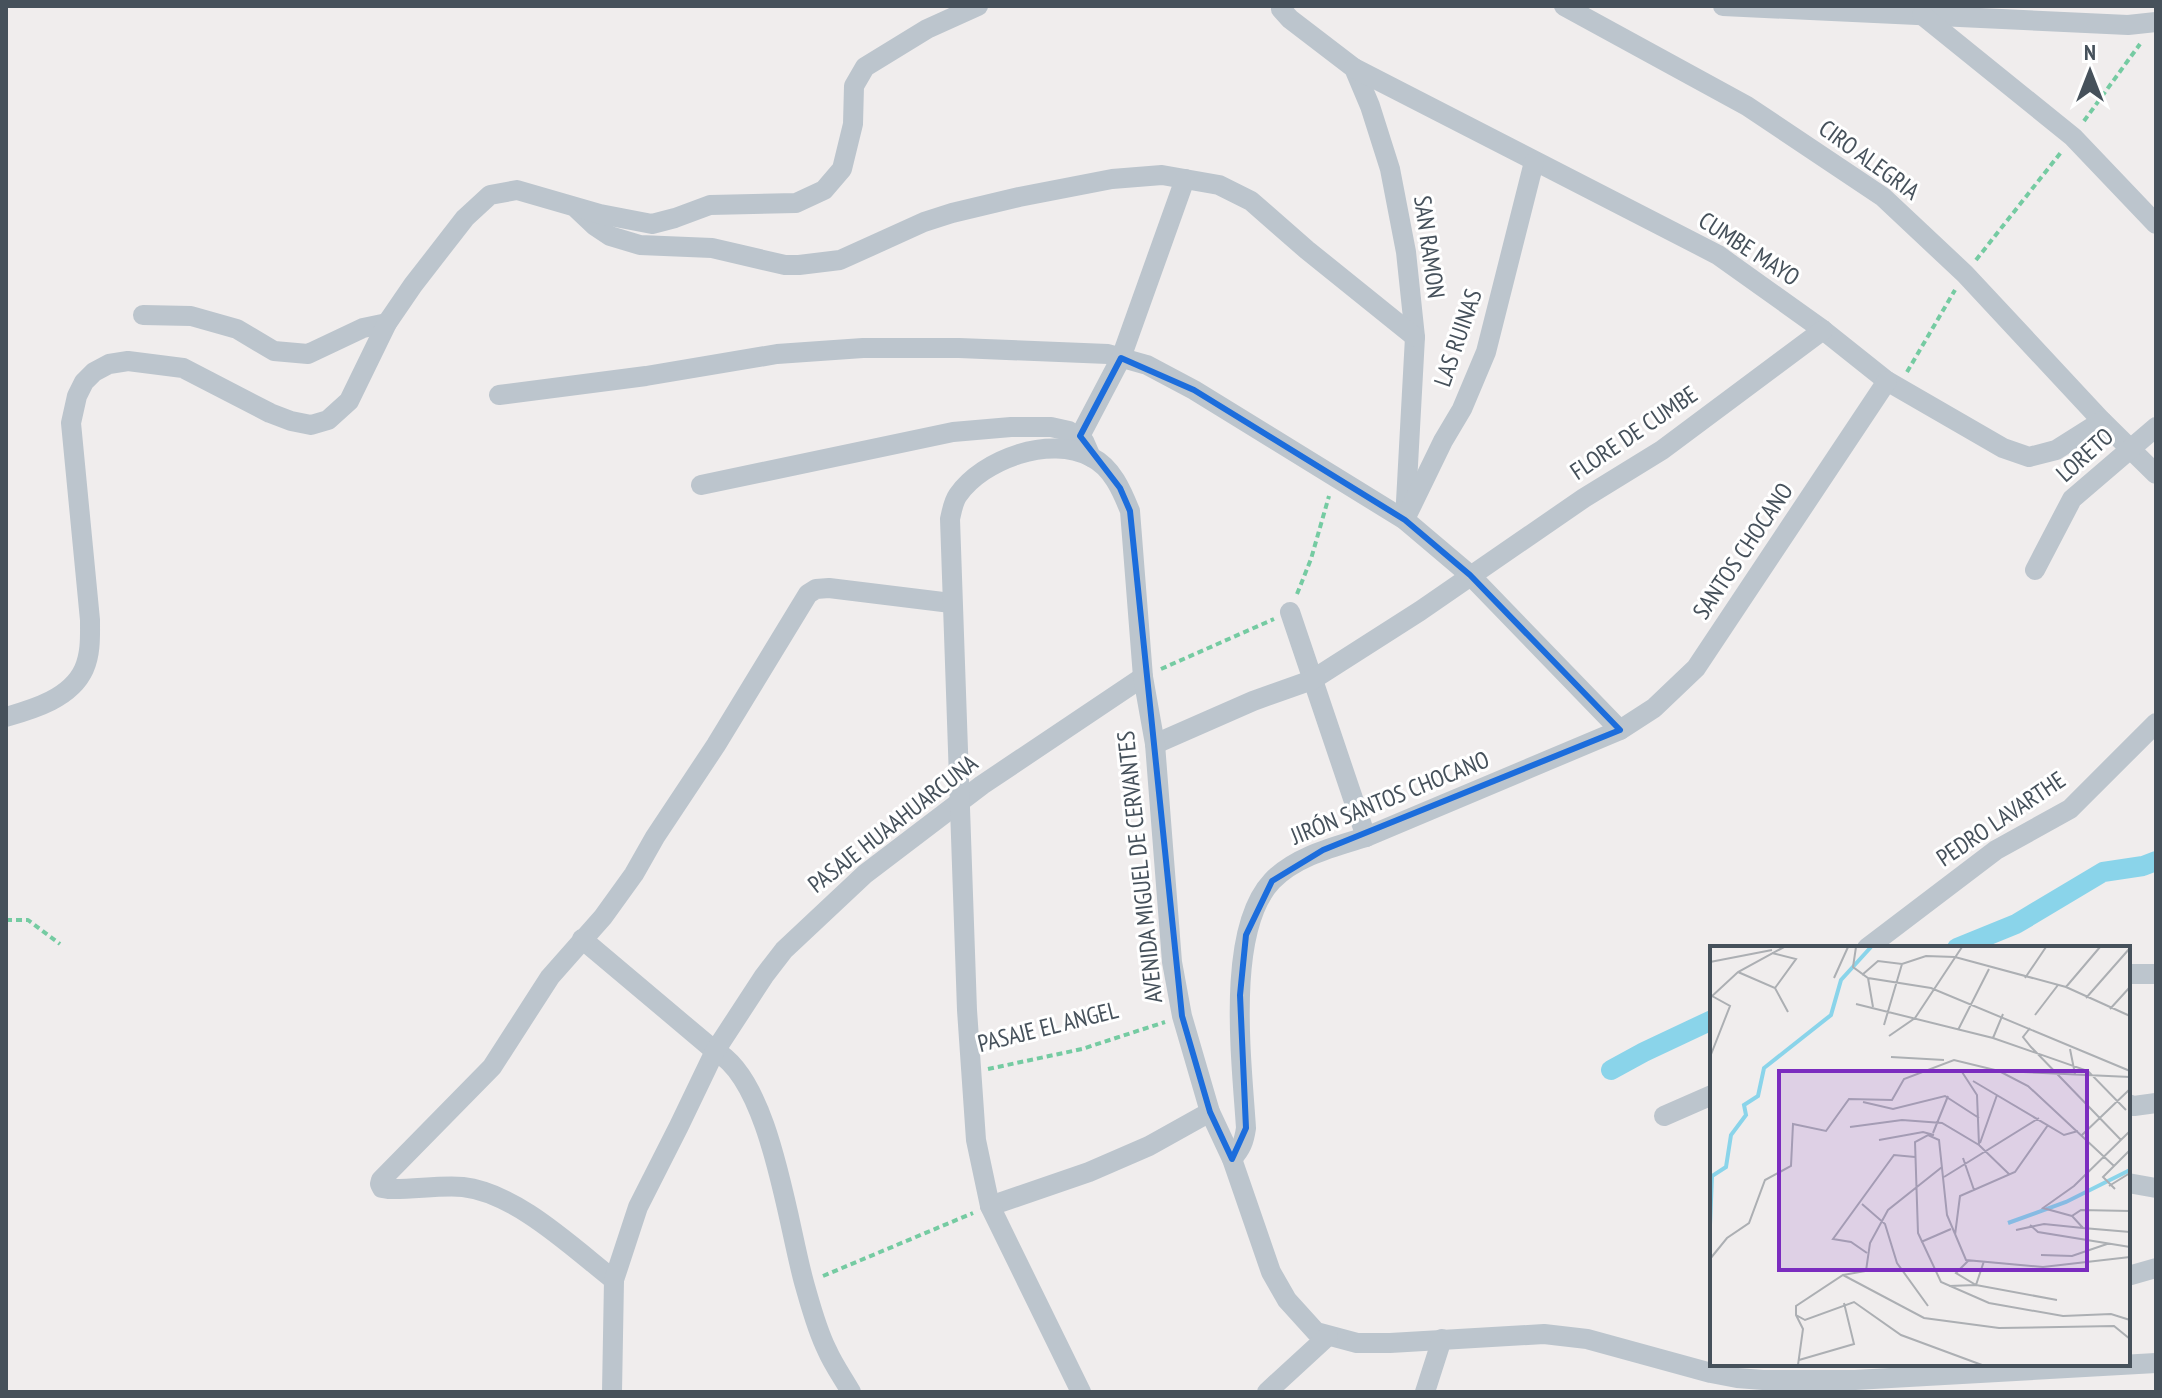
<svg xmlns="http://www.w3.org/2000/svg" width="2162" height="1398" font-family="'PT Sans Narrow',sans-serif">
	<rect width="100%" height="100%" fill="#f0eded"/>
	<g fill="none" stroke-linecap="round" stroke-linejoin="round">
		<g stroke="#8ad4ea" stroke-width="20">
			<polyline points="1957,948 2016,924 2103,872 2143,866 2156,861"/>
			<polyline points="1611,1070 1644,1052 1712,1020"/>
		</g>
		<g stroke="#75cba2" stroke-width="4" stroke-dasharray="6 4" stroke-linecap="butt">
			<polyline points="2084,121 2140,44"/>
			<polyline points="1976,260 2062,151"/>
			<polyline points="1907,372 1955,290"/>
			<polyline points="1297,594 1311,559 1329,496"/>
			<polyline points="1161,669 1274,619"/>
			<polyline points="6,920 28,920 60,944"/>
			<polyline points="988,1069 1082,1049 1165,1022"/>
			<polyline points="823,1276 973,1213"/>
		</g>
		<g stroke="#bcc5cd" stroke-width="20">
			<polyline points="1282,6 1281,9 1290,19 1354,68 1370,106 1390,169 1406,252 1415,337 1405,520"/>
			<polyline points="1564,6 1747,106 1883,197 1965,274 2102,421 2156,474"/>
			<polyline points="1723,6 2128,25 2156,22"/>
			<polyline points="1922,15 2073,137 2156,224"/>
			<polyline points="1354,68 1718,255 1823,330 1887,381 2003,448 2029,457 2056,450 2102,421"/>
			<polyline points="577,209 595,226 610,236 640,245 712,248 785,265 799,265 840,260 924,222 952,213 1019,197 1112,179 1162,175 1219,185 1251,201 1307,250 1415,337"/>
			<polyline points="143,315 191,316 237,329 274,351 308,354 363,328 387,323"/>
			<polyline points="499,395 646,376 777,354 863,348 959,348 1108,354 1147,365 1194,390 1405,520 1470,575 1620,730"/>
			<polyline points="1080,436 1121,358 1185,179"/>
			<polyline points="701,485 953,432 1011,427 1051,427 1069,431 1084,441 1091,457"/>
			<polyline points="1408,513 1443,441 1462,409 1486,352 1534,162"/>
			<polyline points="2035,570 2072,499 2156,427"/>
			<polyline points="1290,612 1366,837"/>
			<path d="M6 717C34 709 71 698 84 669 91 653 90 636 90 620L71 423 77 396 84 382 94 372 109 364 128 361 183 368 270 413 291 421 311 425 328 420 349 401 387 323 413 285 465 218 490 195 517 190 600 214 652 224 675 218 710 205 796 203 824 190 842 169 853 124 854 86 865 67 927 29 978 6"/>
			<polyline points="1155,744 1253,701 1312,680 1420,611 1584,498 1662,450 1823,330"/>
			<path d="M582 939 715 1051C771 1080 788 1228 805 1286 811 1307 817 1330 827 1350 833 1364 843 1378 851 1392"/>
			<polyline points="1867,948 1996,850 2070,809 2156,723"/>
			<polyline points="2128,974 2156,974"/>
			<polyline points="2128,1104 2134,1106 2156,1103"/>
			<polyline points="1664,1116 1712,1095"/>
			<path d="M1232 1159C1241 1149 1244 1142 1246 1128 1242 1063 1225 931 1272 881 1296 856 1334 847 1366 837L1620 730 1654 708 1696 668 1887 381"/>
			<polyline points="2128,1183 2156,1188"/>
			<polyline points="990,1206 1089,1172 1149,1146 1210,1112"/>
			<polyline points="2128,1276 2156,1268"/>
			<path d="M614 1280C572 1247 516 1193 463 1187 438 1185 413 1190 388 1189L382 1188 380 1184 381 1180 492 1067 550 977 603 917 634 874 655 837 716 745 808 594 816 589 829 588 951 603"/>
			<polyline points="612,1392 614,1280 638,1207 679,1126 715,1051 764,976 784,950 865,874 982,785 1143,677"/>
			<path d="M1081 1392 990 1206 976 1140 967 1010 950 519C952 511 953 502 958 495 983 459 1050 435 1091 457 1112 467 1122 491 1130 511L1143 677 1155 744 1172 962 1182 1016 1210 1112 1232 1159 1271 1272 1287 1300 1316 1332 1357 1343H1390L1544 1334 1587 1339 1711 1373 1737 1378 1763 1380H1855L2156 1363"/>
			<polyline points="1267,1392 1328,1336"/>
			<polyline points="1425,1392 1442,1339"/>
		</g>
	</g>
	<path fill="none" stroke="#1c6ddc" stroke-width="6" stroke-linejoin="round" d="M1121 358 1194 390 1405 520 1470 575 1620 730 1323 850 1272 881 1246 935 1240 995 1246 1128 1232 1159 1210 1112 1182 1016 1130 511 1120 488 1080 436Z"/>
	<g text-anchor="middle" stroke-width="6" stroke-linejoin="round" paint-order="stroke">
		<g font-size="24" fill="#46515b" stroke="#fff">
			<text transform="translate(1869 160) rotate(36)" y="8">CIRO ALEGRIA</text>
			<text transform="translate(1429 247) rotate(82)" y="8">SAN RAMON</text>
			<text transform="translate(1749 249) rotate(33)" y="8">CUMBE MAYO</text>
			<text transform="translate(1458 338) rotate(-71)" y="8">LAS RUINAS</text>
			<text transform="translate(1634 433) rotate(-34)" y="8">FLORE DE CUMBE</text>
			<text transform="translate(2085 455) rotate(-42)" y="8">LORETO</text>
			<text transform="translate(1743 551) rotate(-56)" y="8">SANTOS CHOCANO</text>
			<text transform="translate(1390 798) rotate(-22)" y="8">JIRÓN SANTOS CHOCANO</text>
			<text transform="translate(2001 819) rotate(-34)" y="8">PEDRO LAVARTHE</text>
			<text transform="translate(893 824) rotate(-38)" y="8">PASAJE HUAAHUARCUNA</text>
			<text transform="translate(1140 867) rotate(-96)" y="8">AVENIDA MIGUEL DE CERVANTES</text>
			<text transform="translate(1048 1027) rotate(-14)" y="8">PASAJE EL ANGEL</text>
		</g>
	</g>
	<g transform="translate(1710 946)">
		<rect width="420" height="420" fill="#f0eded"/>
		<path fill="none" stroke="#8ad4ea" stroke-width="4" d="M298 277 356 256 420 224M0 279 2 230 16 221 21 189 36 169 34 159 48 150 54 122 121 69 131 34 161 1"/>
		<path fill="none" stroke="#acafb3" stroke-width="2" d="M146 1 143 21 158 32 221 42 420 125M62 7 86 13 65 42M0 16 62 4M28 26 65 42 78 66M152 29 168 15 192 18 216 10 245 11 356 41 420 70M124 32 138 1M158 32 163 61M315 32 336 1M356 41 390 1M0 52 28 26 74 1M376 52 420 2M146 58 283 92 378 125 416 164M400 63 420 41M325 69 348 39M174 79 192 18M320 82 313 91 321 101 411 194M248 84 279 23M179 90 205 72 252 1M283 92 293 68M360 103 365 128M0 111 20 60 2 50M181 111 234 114M291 125 420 131M263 135 354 189 368 185M153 156 183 163 235 150 269 172M140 181 192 174 232 177 269 199 300 229M223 187 238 150M372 189 420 143M169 194 213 186 224 189M270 197 287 149M269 199 267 149 252 126 282 124M253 212 264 244M234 231 329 172M399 240 420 227M405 243 393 231 420 204M152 258 175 278 187 317 218 360M420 265 371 264 362 270 373 282 420 286M362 270 333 262 364 240 420 185M320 279 328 286 420 301M306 284 334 278 373 282M245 289 250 250 305 226 338 179M211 296 241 283M157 307 141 296 123 293 184 209 205 211M331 309 362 310 397 298M420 311 333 321 256 314 237 269 229 194 218 189 205 196 208 287 231 336 279 357 353 370 401 368 420 374M0 313 17 292 39 277 55 234 81 220 83 178 116 185 139 153 182 154 194 133 244 114 289 125 318 140 404 220M258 315 246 327 266 339 274 315M133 329 156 325 160 297 178 264 232 221M239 340 266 339 347 354M86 369 93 383 88 419M89 414 144 398 134 357M272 419 191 389 144 356 95 374 86 369V360L133 329 214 372 289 382 404 380 420 393"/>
		<path fill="#7b2cbf" fill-opacity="0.15" stroke="#7b2cbf" stroke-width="4" d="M69 125H377V324H69Z"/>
		<rect width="420" height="420" fill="none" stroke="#46515b" stroke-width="4"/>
	</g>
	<rect width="2162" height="1398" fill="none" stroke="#46515b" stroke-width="16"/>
	<g transform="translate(2090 72)" stroke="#ffffff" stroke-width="6" paint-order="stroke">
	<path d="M0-6L14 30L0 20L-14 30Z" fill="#46515b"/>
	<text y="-12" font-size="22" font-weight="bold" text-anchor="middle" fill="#46515b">N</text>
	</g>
</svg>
